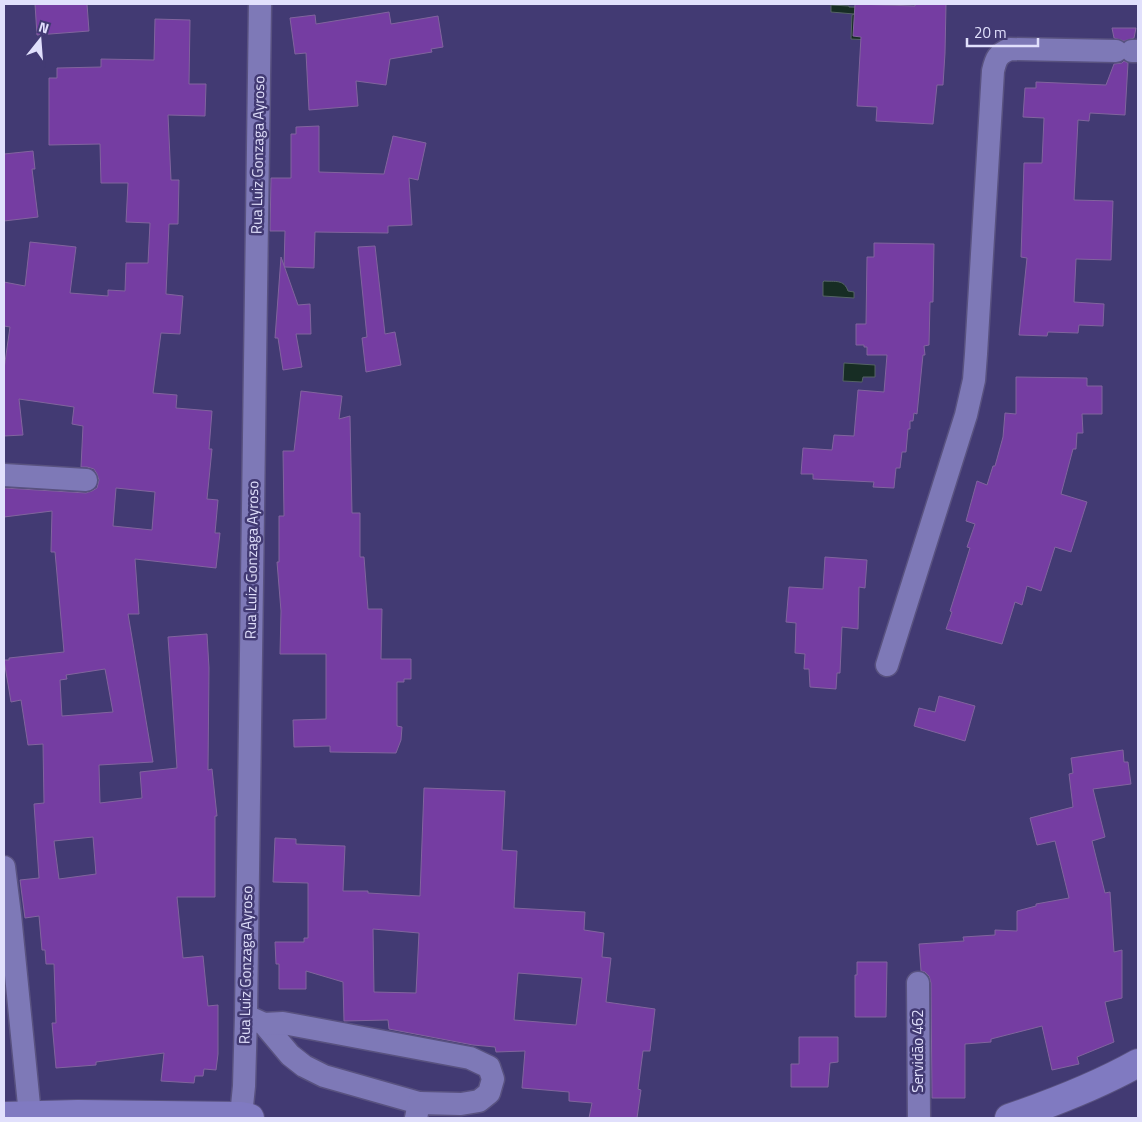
<svg xmlns="http://www.w3.org/2000/svg" width="1142" height="1122" font-family="'Titillium Web',sans-serif">
	<rect width="100%" height="100%" fill="#423a73"/>
	<g fill="#172d24" stroke="#546365">
		<polygon points="831,5 849,6 849,7 884,8 872,40 851,39 852,15 854,14 831,12"/>
		<path d="M824 281C835 282 844 279 848 291L854 292V298L823 296V282Z"/>
		<polygon points="844,363 875,365 875,377 863,377 862,382 843,381"/>
	</g>
	<g fill="#753da2" stroke="#81649e" fill-rule="evenodd">
		<polygon points="35,4 87,4 89,31 37,35"/>
		<polygon points="855,4 915,6 915,4 946,4 945,53 943,85 937,85 933,124 876,121 877,107 857,106 861,37 853,36"/>
		<polygon points="389,12 391,24 438,16 443,47 431,49 432,52 390,59 386,85 356,81 358,106 309,110 306,53 295,54 290,18 315,15 316,24"/>
		<path d="M155 19 190 20 189 84H206L205 116 168 115 171 180H179L178 224H169L166 294 183 296 180 334 161 333 153 393 177 395 176 408 212 411 209 449H212L207 499 218 500 215 533H220L216 568 135 559 139 614H128L153 762 99 765 100 803 142 798 140 772 177 768 168 637 207 634 209 668 208 770 212 769 217 816H215V897H177L183 958 203 956 208 1006 218 1005V1054L216 1070 204 1069 203 1076H195L194 1083 161 1081 164 1053 96 1062V1065L56 1068 52 1023H56L54 964H46L45 950H42L39 916 25 918 20 880 39 878 34 804 44 803 43 744 28 745 21 700 11 702 4 660H9V658L64 652 55 552H51L52 511 4 517V488L86 493 92 491 97 488 99 480 97 474 94 469 87 467H81L83 426 72 424 74 407 19 399 23 435 4 436V369L10 327 4 326V282L25 286 30 242 76 247 70 293 108 296V290L125 291 126 263H148L150 223 126 222 128 183H101L100 144 49 145V78H57V68L101 67V59L154 60ZM116 488 155 492 152 530 113 526ZM105 669 113 712 62 716 60 680 67 679 66 675ZM93 837 96 874 59 879 54 841Z"/>
		<polygon points="1112,28 1136,28 1134,38 1124,41 1114,38"/>
		<polygon points="1124,61 1128,63 1125,115 1090,113 1089,121 1078,120 1074,200 1113,201 1111,260 1076,259 1074,302 1104,304 1103,326 1079,325 1078,333 1048,332 1047,336 1019,335 1027,258 1021,257 1024,163 1042,163 1044,118 1023,117 1025,88 1036,88 1036,82 1106,85 1114,64 1122,63"/>
		<polygon points="319,126 319,172 384,174 393,136 426,143 418,180 409,178 412,225 388,226 388,233 315,232 314,268 284,267 285,231 270,231 271,178 291,178 291,134 296,134 296,127"/>
		<polygon points="33,151 35,169 32,169 38,217 4,221 4,154"/>
		<polygon points="874,243 934,244 933,302 930,302 929,345 924,346 925,355 923,355 917,414 914,413 913,421 910,421 910,429 908,429 906,452 902,452 900,468 896,468 894,488 873,487 874,482 813,479 813,474 801,474 803,448 832,450 834,435 854,436 858,390 884,392 887,355 867,355 867,347 864,347 864,345 856,345 856,324 866,324 867,257 874,257"/>
		<polygon points="375,246 385,334 395,332 401,365 366,372 362,338 367,337 358,247"/>
		<polygon points="281,257 298,305 310,304 311,334 296,334 302,367 283,370 278,338 275,338"/>
		<polygon points="1016,377 1087,378 1087,386 1102,386 1102,414 1082,414 1083,433 1077,433 1076,449 1073,449 1061,494 1087,502 1071,552 1055,547 1041,591 1027,586 1022,605 1015,602 1002,644 946,629 952,612 950,611 970,548 967,547 975,524 966,521 977,481 987,485 993,466 995,466 1003,437 1005,413 1016,414"/>
		<polygon points="301,391 342,396 339,419 350,416 352,513 360,513 360,557 364,557 368,609 382,609 381,659 411,659 411,679 404,679 404,682 397,682 397,726 402,727 401,740 396,753 330,752 330,746 294,747 293,720 326,719 326,654 280,654 281,611 277,562 279,562 279,516 284,516 283,451 294,451"/>
		<polygon points="825,557 867,560 865,588 859,587 858,629 842,627 840,673 837,673 836,689 810,687 809,669 804,669 805,654 795,653 796,623 786,622 789,587 823,589"/>
		<polygon points="939,696 975,706 965,741 914,726 919,708 935,712"/>
		<polygon points="1123,750 1124,762 1128,762 1131,784 1093,789 1105,837 1092,841 1105,893 1110,892 1114,952 1122,950 1122,998 1105,1002 1114,1042 1077,1057 1079,1064 1052,1070 1042,1026 991,1039 991,1042 965,1044 965,1098 932,1098 931,983 929,976 925,972 921,971 919,944 964,941 963,937 995,935 995,930 1017,931 1017,911 1036,906 1036,904 1069,898 1055,841 1037,845 1030,818 1073,807 1069,774 1073,773 1071,758"/>
		<path d="M424 788 505 791 502 850 517 851 514 908 585 912 584 930 604 933 602 957 611 958 606 1002 655 1009 650 1051H643L638 1089 641 1090 637 1118H589L592 1103 569 1101V1092L522 1088 525 1051 496 1052 495 1047 473 1045 389 1029 388 1020 344 1021 343 982 306 971V989H279V964H276L275 942H304V938H308V883L273 882 275 838 296 839V844L345 846 343 891H368V893L420 896ZM373 929 419 933 416 993 374 992ZM518 973 582 978 576 1025 514 1020Z"/>
		<polygon points="857,962 887,962 886,1017 855,1017 855,975 857,975"/>
		<polygon points="799,1037 838,1037 838,1062 830,1063 828,1087 791,1087 791,1064 799,1064"/>
	</g>
	<g fill="none" stroke-linecap="round" stroke-linejoin="round">
		<defs>
			<g id="minor">
				<polyline points="1132,51 1138,51"/>
				<polyline points="4,475 86,480"/>
				<path d="M887 665 966 415 974 380 976 354 993 71C996 58 998 54 1010 49L1116 51"/>
				<polyline points="4,867 10,915 30,1115"/>
				<polyline points="918,983 919,1118"/>
				<polyline points="253,1019 264,1024 290,1055 304,1066 324,1076 419,1103"/>
				<polyline points="264,1024 283,1023 294,1025 470,1058 489,1067 493,1079 489,1093 479,1101 461,1104 419,1103 416,1118"/>
				<polyline points="241,1116 244,1086 246,1015 260,4"/>
			</g>
			<g id="major">
				<polyline points="4,1116 78,1114 241,1116 250,1118"/>
				<path d="M1009 1118C1053 1103 1097 1086 1138 1063"/>
			</g>
		</defs>
		<use href="#minor" stroke="#595280" stroke-width="25"/>
		<use href="#major" stroke="#595280" stroke-width="30"/>
		<use href="#minor" stroke="#7e79b7" stroke-width="22"/>
		<use href="#major" stroke="#807ac1" stroke-width="28"/>
	</g>
	<g text-anchor="middle" stroke-width="5" stroke-linejoin="round" paint-order="stroke">
		<g font-size="15" fill="#e1e0fc" stroke="#423a73">
			<text transform="translate(258 155) rotate(-89)" y="5">Rua Luiz Gonzaga Ayroso</text>
			<text transform="translate(252 560) rotate(-89)" y="5">Rua Luiz Gonzaga Ayroso</text>
			<text transform="translate(246 965) rotate(-89)" y="5">Rua Luiz Gonzaga Ayroso</text>
			<text transform="translate(918 1051) rotate(-90)" y="5">Servidão 462</text>
		</g>
	</g>
	<rect width="1142" height="1122" fill="none" stroke="#e1e0fc" stroke-width="10"/>
	<g transform="translate(40 40) rotate(17)" stroke="#423a73" stroke-width="4" paint-order="stroke">
	<path d="M0-4L9 19L0 12L-9 19Z" fill="#e1e0fc"/>
	<text y="-8" font-size="14" font-weight="bold" text-anchor="middle" fill="#e1e0fc">N</text>
	</g>
	<path d="M967 38v8h71v-8" fill="none" stroke="#e1e0fc" stroke-width="2.5"/>
	<text x="974" y="38" font-size="15" fill="#e1e0fc" stroke="#423a73" stroke-width="4" paint-order="stroke">20 m</text>
</svg>
